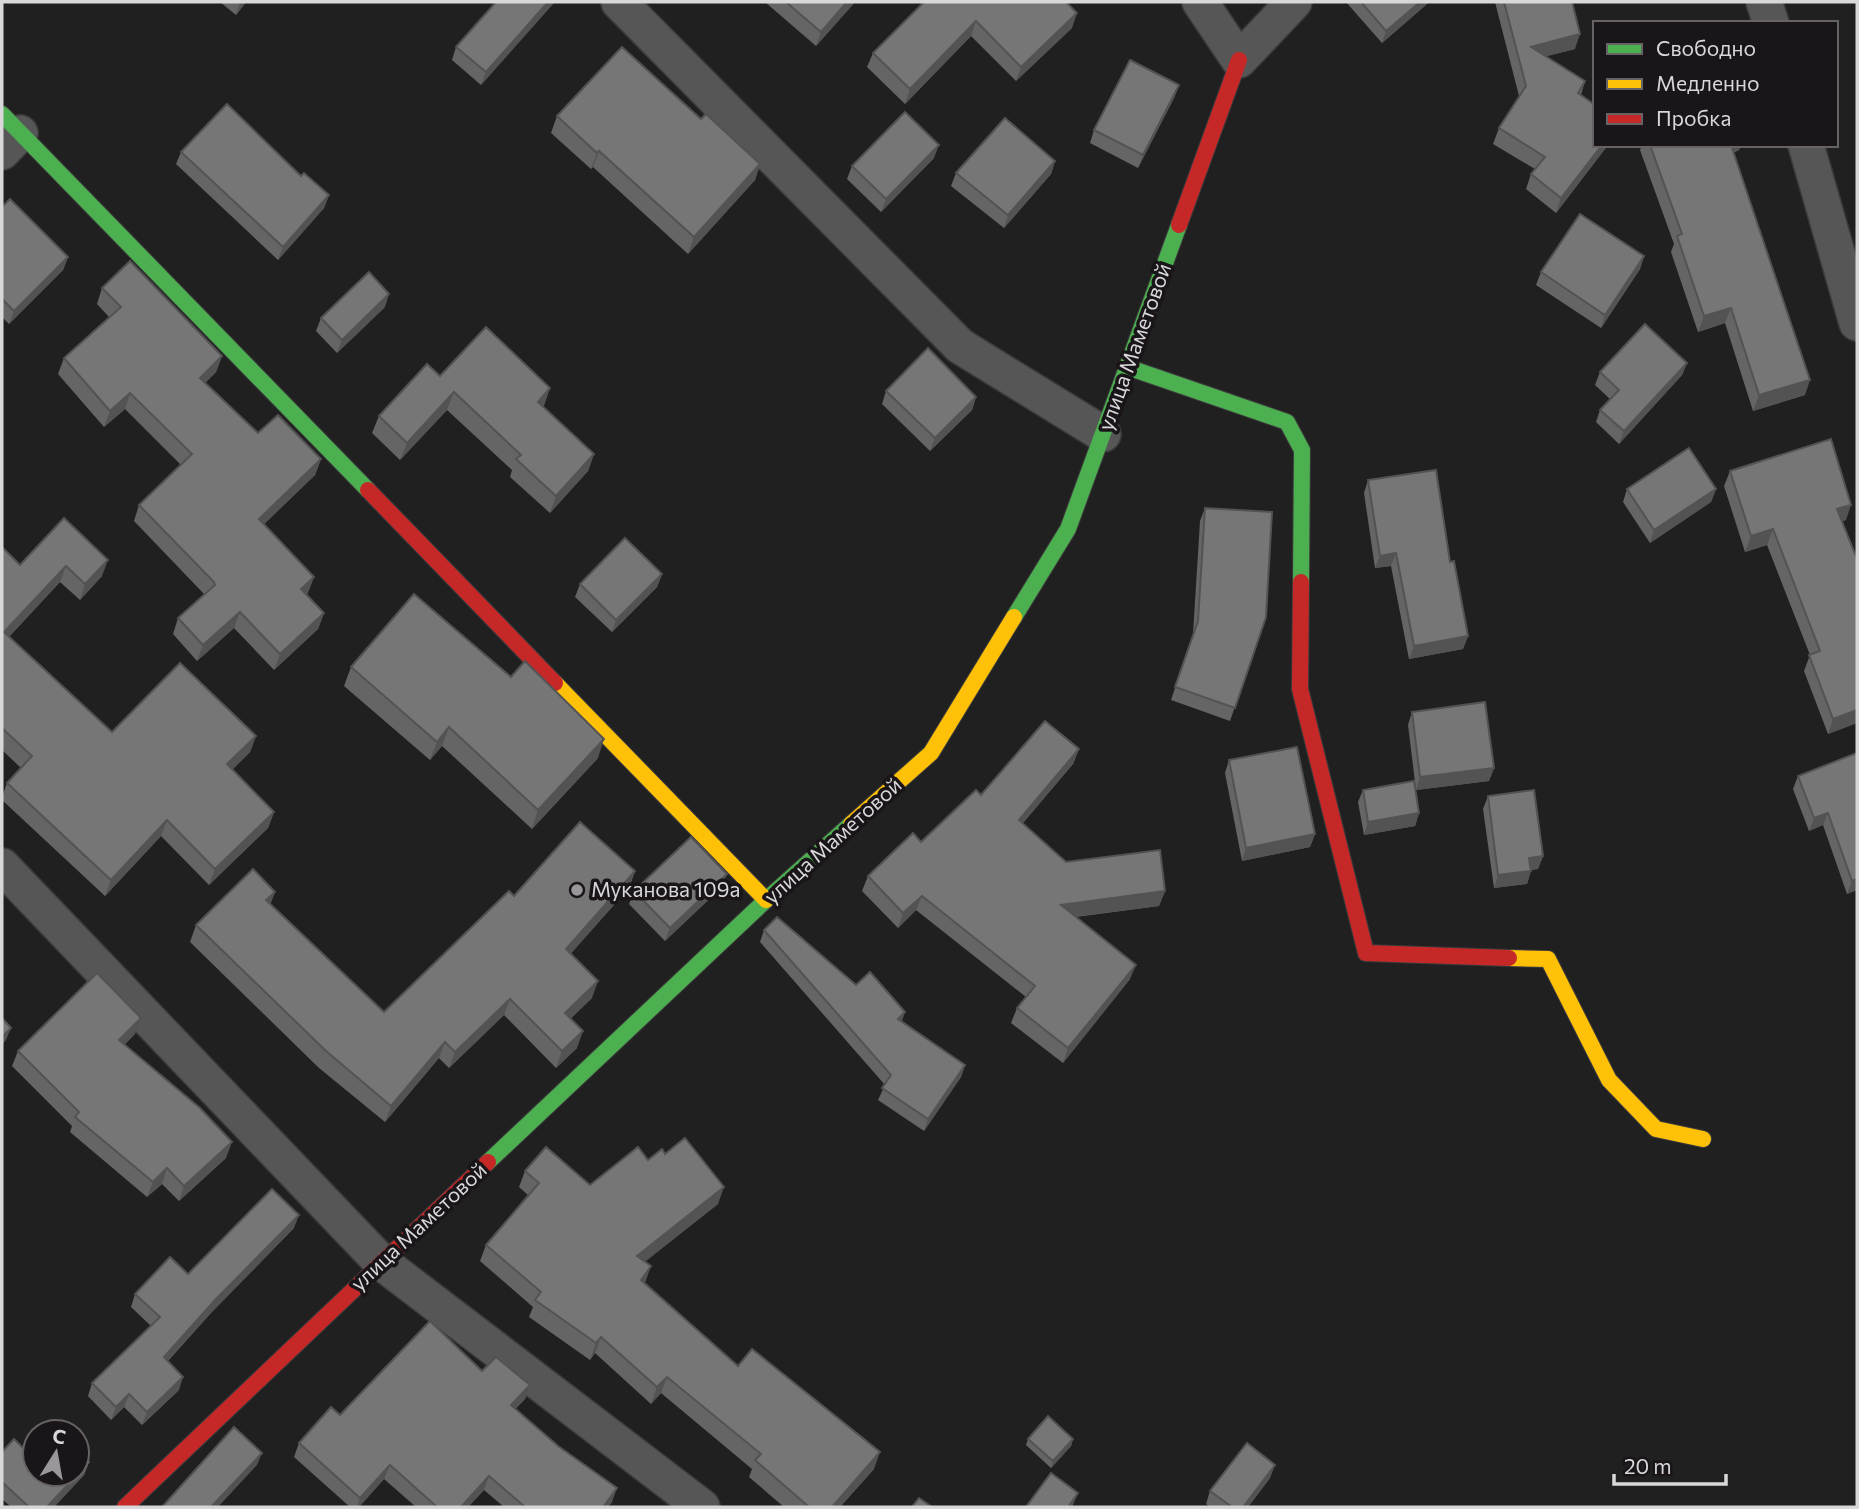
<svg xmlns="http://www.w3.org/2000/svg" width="1859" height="1509" font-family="Commissioner,sans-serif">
	<rect width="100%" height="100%" fill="#212021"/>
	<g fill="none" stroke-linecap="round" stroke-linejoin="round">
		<defs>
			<g id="street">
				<polyline points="619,2 960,346 1103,434"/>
				<polyline points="1200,2 1239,60 1294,2"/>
				<polyline points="1764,2 1771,23"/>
				<polyline points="1806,145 1857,323"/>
				<polyline points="2,152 20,133"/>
				<polyline points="2,866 381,1262 702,1507"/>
			</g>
			<g id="fast">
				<polyline points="2,114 368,490"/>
				<polyline points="1127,367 1287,422 1302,450 1301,582"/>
				<polyline points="1014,617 1068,529 1179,225"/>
				<polyline points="488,1162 766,900 851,824"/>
			</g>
			<g id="slow">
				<polyline points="555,683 766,900"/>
				<polyline points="851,824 931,753 1014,617"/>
				<polyline points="1509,958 1548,959 1609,1080 1656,1129 1703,1139"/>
			</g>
			<g id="jam">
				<polyline points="1179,225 1239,60"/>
				<polyline points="368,490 555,683"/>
				<polyline points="1301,582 1300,689 1366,953 1509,958"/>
				<polyline points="125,1507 488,1162"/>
			</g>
		</defs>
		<use href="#street" stroke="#3c3b3c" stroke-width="38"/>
		<use href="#fast" stroke="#3c3b3c" stroke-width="18"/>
		<use href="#slow" stroke="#3c3b3c" stroke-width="18"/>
		<use href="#jam" stroke="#3c3b3c" stroke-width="18"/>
		<use href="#street" stroke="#575657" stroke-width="35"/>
		<use href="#fast" stroke="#4caf50" stroke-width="16"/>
		<use href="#slow" stroke="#ffc107" stroke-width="16"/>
		<use href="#jam" stroke="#c62828" stroke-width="16"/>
	</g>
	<g fill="#666566">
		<polygon points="220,2 246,2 236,15"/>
		<polygon points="554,2 481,85 452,60 456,47"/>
		<polygon points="765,2 855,2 816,46"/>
		<polygon points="924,2 1072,28 1016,81 971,36 905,104 867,67 873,53"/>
		<polygon points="1346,2 1428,2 1427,4 1382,43"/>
		<polygon points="1495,2 1572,2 1575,49 1546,56 1585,81 1581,95 1595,145 1608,145 1556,213 1526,189 1531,174 1535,169 1493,144 1499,128 1519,96"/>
		<polygon points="1179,85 1174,98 1138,168 1090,143 1094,130"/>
		<polygon points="557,116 701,119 760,164 755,180 688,254 593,167 591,169 551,133"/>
		<polygon points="1642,145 1741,145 1739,150 1733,153 1805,395 1753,411 1725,323 1698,332 1671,252 1674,244 1640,150"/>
		<polygon points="181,152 301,176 329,195 324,208 278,260 176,164"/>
		<polygon points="934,158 881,212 847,179 852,166"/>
		<polygon points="1055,161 1051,174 1004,228 951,186 956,173"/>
		<polygon points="2,207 68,257 63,270 9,324 2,317"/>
		<polygon points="1644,256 1640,269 1601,328 1536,285 1541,272"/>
		<polygon points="102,288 222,356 216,372 205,383 258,433 321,459 315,475 264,524 314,577 307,594 324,613 318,629 274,670 234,628 197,661 173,634 178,618 205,595 134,521 139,505 181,465 125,409 104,427 58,374 64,358 109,317 97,304"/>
		<polygon points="385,307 337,353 316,331 321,318"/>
		<polygon points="1687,363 1682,375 1619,444 1596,422 1600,410 1610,399 1595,385 1600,372"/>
		<polygon points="440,376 550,388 543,407 594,454 588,471 550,513 510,477 512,470 447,410 400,460 372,433 379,416"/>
		<polygon points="886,391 976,397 972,410 930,451 882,404"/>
		<polygon points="1730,471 1846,520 1842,521 1857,559 1857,723 1828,734 1804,671 1810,655 1767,545 1745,552 1724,486"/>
		<polygon points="1368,480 1450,562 1468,636 1463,649 1409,659 1391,566 1375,568 1364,493"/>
		<polygon points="1627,489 1716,489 1711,502 1650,543 1623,502"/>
		<polygon points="1205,508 1266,617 1230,721 1171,700 1193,634 1200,521"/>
		<polygon points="64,518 102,576 80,600 60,582 9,637 112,732 256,736 250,752 232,770 274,812 268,828 209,885 161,836 105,896 2,800 2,797 7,783 21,768 2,750 2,547 20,565"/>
		<polygon points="662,574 657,587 612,632 575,597 580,584"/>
		<polygon points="351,667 598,758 532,829 442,746 430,760 344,686"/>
		<polygon points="1412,712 1494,768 1489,781 1416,790 1408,725"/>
		<polygon points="1079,749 1073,764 1023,823 1066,862 1165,891 1159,906 1076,917 1130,979 1063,1063 1011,1023 1017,1008 1026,997 916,910 898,928 862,891 868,876 921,842 981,795"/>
		<polygon points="1857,753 1857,890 1847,894 1823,825 1809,831 1793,789 1798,776"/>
		<polygon points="1229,760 1315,834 1310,847 1242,861 1225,773"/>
		<polygon points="1363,790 1419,813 1415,826 1364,835 1358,802"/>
		<polygon points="1488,796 1543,856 1538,869 1531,870 1527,884 1494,888 1483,809"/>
		<polygon points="635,871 629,888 571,953 592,998 570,1019 577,1048 556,1068 504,1015 449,1068 439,1058 385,1122 319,1068 190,942 196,925 275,892 270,904 384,1012 514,896"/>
		<polygon points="722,887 665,941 629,904 634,891"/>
		<polygon points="764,930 856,985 902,1021 965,1065 961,1077 924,1131 878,1100 885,1085 760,942"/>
		<polygon points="135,1034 125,1044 226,1158 179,1201 162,1184 147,1197 70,1132 72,1126 12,1066 18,1051"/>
		<polygon points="665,1154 718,1204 645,1261 645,1283 738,1366 874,1469 840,1507 784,1507 749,1477 752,1469 661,1393 651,1404 595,1353 590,1360 529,1317 533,1307 480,1261 486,1245 528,1195 519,1187 525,1171 590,1185"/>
		<polygon points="294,1228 211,1313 168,1361 179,1390 142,1425 124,1407 111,1420 88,1396 92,1383 151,1326 131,1307 135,1294 188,1274"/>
		<polygon points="482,1371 530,1385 525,1399 515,1409 612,1502 608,1507 504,1507 484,1490 468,1507 416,1507 384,1479 359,1507 350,1507 294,1457 299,1443 340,1415"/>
		<polygon points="1028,1439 1073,1439 1071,1446 1051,1468 1026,1445"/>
		<polygon points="2,1452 28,1453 89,1462 84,1475 54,1507 11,1507 2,1499"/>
		<polygon points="1270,1478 1248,1507 1210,1507 1206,1504 1210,1491"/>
	</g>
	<g fill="#535353">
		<polygon points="240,2 246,2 236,15"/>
		<polygon points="548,2 555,2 481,85 486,72"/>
		<polygon points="847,2 855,2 816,46 821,32"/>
		<polygon points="1420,2 1428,2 1427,4 1382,43 1386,31"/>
		<polygon points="1077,13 1072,28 1016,81 1021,67"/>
		<polygon points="976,21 971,36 905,104 910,89"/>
		<polygon points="1580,34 1575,49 1525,62 1531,47"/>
		<polygon points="1179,85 1174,98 1138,168 1143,155"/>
		<polygon points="939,145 934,158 881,212 886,199"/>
		<polygon points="1602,145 1608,145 1556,213 1561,198"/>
		<polygon points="1727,145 1741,145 1739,150 1723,156"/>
		<polygon points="599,151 593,167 591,169 597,153"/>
		<polygon points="1055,161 1051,174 1004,228 1008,215"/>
		<polygon points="760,164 755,180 688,254 694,237"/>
		<polygon points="329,195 324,208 278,260 283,247"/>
		<polygon points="1644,256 1640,269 1601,328 1605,315"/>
		<polygon points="68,257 63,270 9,324 14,311"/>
		<polygon points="389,294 385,307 337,353 342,340"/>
		<polygon points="1731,308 1725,323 1698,332 1704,316"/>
		<polygon points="222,356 216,372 194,394 200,378"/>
		<polygon points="1687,363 1682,375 1619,444 1624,431"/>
		<polygon points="1810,380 1805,395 1753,411 1759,395"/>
		<polygon points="550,388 544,406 531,419 538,402"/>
		<polygon points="454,392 447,410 400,460 407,443"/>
		<polygon points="130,393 125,409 104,427 110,411"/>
		<polygon points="976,397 972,410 930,451 935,438"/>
		<polygon points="594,454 588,471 550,513 556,496"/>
		<polygon points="321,459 315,475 253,535 259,519"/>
		<polygon points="1716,489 1711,502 1650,543 1654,530"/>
		<polygon points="1851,505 1846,520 1832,525 1837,509"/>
		<polygon points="1773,529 1767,545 1745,552 1751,536"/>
		<polygon points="1396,553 1391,566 1375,568 1380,556"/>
		<polygon points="108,560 102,576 80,600 85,584"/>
		<polygon points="66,566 60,582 2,644 4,632"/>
		<polygon points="662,574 657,587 612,632 616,620"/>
		<polygon points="314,577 308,593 296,605 301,589"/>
		<polygon points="240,612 234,628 197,661 203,645"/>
		<polygon points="324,613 318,629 274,670 280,654"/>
		<polygon points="1468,636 1463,649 1409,659 1414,646"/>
		<polygon points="1857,710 1857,723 1828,734 1833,719"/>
		<polygon points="449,727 442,746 430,760 437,742"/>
		<polygon points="256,736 250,752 221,780 227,764"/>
		<polygon points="604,739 598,758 532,829 538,810"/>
		<polygon points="1079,749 1073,764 1013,834 1019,820"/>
		<polygon points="1494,768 1489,781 1416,790 1420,777"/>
		<polygon points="274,812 268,828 209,885 215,869"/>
		<polygon points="1419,813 1415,826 1364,835 1368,822"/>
		<polygon points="1828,813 1823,825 1809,831 1814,818"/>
		<polygon points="167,820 161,836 105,896 111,880"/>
		<polygon points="1315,834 1310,847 1242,861 1246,848"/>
		<polygon points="1543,856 1538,869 1525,870 1529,858"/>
		<polygon points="635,871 629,888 560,966 566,949"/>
		<polygon points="1531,871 1527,884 1494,888 1498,875"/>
		<polygon points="727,874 722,887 665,941 670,928"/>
		<polygon points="1857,879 1857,890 1847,894 1852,881"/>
		<polygon points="1165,891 1159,906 1056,919 1061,905"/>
		<polygon points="275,892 269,908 266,900"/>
		<polygon points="922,896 916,910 898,928 903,913"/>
		<polygon points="1136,965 1130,979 1063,1063 1068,1048"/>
		<polygon points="598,981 592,998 559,1030 565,1013"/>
		<polygon points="510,999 504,1015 449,1068 455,1052"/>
		<polygon points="905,1012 901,1024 898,1019"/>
		<polygon points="141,1018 135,1034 114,1055 119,1040"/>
		<polygon points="11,1028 6,1040 2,1045 2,1037"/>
		<polygon points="583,1031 577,1048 556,1068 562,1051"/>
		<polygon points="445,1042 439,1058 385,1122 391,1106"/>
		<polygon points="965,1065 961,1077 924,1131 928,1119"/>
		<polygon points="232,1142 226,1158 179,1201 184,1186"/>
		<polygon points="167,1168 162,1184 147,1197 153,1182"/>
		<polygon points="724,1187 718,1204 631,1273 637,1256"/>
		<polygon points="299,1215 294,1228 211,1313 159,1370 164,1357 215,1300"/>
		<polygon points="651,1266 645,1283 635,1297 641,1280"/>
		<polygon points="601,1337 595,1353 590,1360 596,1343"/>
		<polygon points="183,1377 179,1390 142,1425 147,1412"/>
		<polygon points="667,1377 661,1393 651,1404 657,1387"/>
		<polygon points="530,1385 525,1399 506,1419 511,1405"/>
		<polygon points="129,1394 124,1407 111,1420 116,1407"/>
		<polygon points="1073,1439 1071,1446 1051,1468 1053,1461"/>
		<polygon points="880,1452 874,1469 840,1507 832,1507"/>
		<polygon points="262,1453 257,1465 218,1507 211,1507"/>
		<polygon points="89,1462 84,1475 54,1507 47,1507"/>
		<polygon points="390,1465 384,1479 359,1507 357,1507 360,1498"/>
		<polygon points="1275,1465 1270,1478 1248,1507 1243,1507"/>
		<polygon points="489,1476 484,1490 468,1507 461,1507"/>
		<polygon points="617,1488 612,1502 608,1507 603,1507"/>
		<polygon points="1078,1493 1072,1507 1068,1507"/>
	</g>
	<g fill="#777677" stroke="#535353" stroke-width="2">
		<polygon points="496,2 548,2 486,72 456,47"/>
		<polygon points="786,2 847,2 821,32"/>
		<polygon points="924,2 1066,2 1077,13 1021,67 976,21 910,89 873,53"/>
		<polygon points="1361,2 1420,2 1386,31"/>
		<polygon points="1504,2 1572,2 1580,34 1531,47 1585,81 1578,93 1595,105 1595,145 1602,145 1561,198 1531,174 1545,157 1499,128 1526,86"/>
		<polygon points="622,47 701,119 706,114 760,164 694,237 599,151 597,153 557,116"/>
		<polygon points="1130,60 1179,85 1143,155 1094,130"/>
		<polygon points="227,104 301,176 304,173 329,195 283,247 181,152"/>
		<polygon points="905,112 939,145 886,199 852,166"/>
		<polygon points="1005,118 1055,161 1008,215 956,173"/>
		<polygon points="1650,145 1731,145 1810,380 1759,395 1731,308 1704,316 1677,236 1682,234"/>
		<polygon points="10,199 68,257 14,311 2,299 2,207"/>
		<polygon points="1580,214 1644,256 1605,315 1541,272"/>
		<polygon points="130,261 222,356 200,378 258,433 278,415 321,459 259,519 314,577 301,589 324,613 280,654 240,612 203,645 178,618 215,585 214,582 139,505 192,454 130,393 110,411 64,358 121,307 102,288"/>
		<polygon points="369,272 389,294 342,340 321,318"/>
		<polygon points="1645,324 1687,363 1624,431 1600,410 1619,390 1600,372"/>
		<polygon points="486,327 550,388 538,402 594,454 556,496 516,459 521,455 454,392 407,443 379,416 427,364 440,376"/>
		<polygon points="928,348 976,397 935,438 886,391"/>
		<polygon points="1831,439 1851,505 1837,509 1857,559 1857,710 1833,719 1809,655 1820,651 1773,529 1751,536 1730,471"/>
		<polygon points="1689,448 1716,489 1654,530 1627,489"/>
		<polygon points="1436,470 1450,562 1454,561 1468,636 1414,646 1396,553 1380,556 1368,480"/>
		<polygon points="1205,508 1272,512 1266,617 1235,708 1175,687 1198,621"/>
		<polygon points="64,518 108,560 85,584 66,566 4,632 112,732 180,663 256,736 227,764 274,812 215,869 167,820 111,880 7,783 32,756 2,728 2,547 20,565"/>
		<polygon points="625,538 662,574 616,620 580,584"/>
		<polygon points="414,594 511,677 525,661 604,739 538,810 449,727 437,742 351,667"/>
		<polygon points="1485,702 1494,768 1420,777 1412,712"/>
		<polygon points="1045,721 1079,749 1019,820 1066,862 1160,850 1165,891 1061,905 1136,965 1068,1048 1017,1008 1035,986 922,896 903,913 868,876 913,833 921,842 976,790 981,795"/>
		<polygon points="1297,747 1315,834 1246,848 1229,760"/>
		<polygon points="1857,753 1857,879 1852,881 1828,813 1814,818 1798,776"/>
		<polygon points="1414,781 1419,813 1368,822 1363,790"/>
		<polygon points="1534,790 1543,856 1529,858 1531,871 1498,875 1488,796"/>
		<polygon points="580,822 635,871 566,949 598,981 565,1013 583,1031 562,1051 510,999 455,1052 445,1042 391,1106 326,1051 196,925 253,869 275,892 266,900 384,1012 509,891 514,896"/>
		<polygon points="691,837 727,874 670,928 634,891"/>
		<polygon points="777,917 856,985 870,972 905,1012 898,1019 965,1065 928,1119 882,1088 891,1075 764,930"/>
		<polygon points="97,973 141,1018 119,1040 200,1108 232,1142 184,1186 167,1168 153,1182 75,1117 79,1112 18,1051"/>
		<polygon points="2,1018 11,1028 2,1037"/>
		<polygon points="685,1138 724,1187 637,1256 651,1266 641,1280 738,1366 752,1349 880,1452 832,1507 809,1507 755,1460 761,1454 667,1377 657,1387 601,1337 596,1343 535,1300 541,1292 486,1245 539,1183 525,1171 546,1147 590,1185 638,1147 648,1160 662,1149 665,1154"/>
		<polygon points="272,1189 299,1215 215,1300 164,1357 183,1377 147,1412 129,1394 116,1407 92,1383 160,1317 135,1294 170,1257 188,1274"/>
		<polygon points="430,1321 482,1371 496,1357 530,1385 511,1405 558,1446 617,1488 603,1507 525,1507 489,1476 461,1507 437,1507 390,1465 360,1498 299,1443 331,1407 340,1415"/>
		<polygon points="1048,1416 1073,1439 1053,1461 1028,1439"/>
		<polygon points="234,1427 262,1453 211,1507 162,1507"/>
		<polygon points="52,1428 56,1432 48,1432"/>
		<polygon points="14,1439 28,1453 35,1445 35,1474 77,1474 77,1451 89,1462 47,1507 29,1507 2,1482 2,1452"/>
		<polygon points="1247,1443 1275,1465 1243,1507 1232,1507 1210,1491"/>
		<polygon points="1051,1473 1078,1493 1068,1507 1026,1507"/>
		<polygon points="919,1498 932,1507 912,1507"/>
	</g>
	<circle fill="#999799" stroke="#191518" stroke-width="2.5" cx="577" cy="890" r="7"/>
	<g text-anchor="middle" stroke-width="7" stroke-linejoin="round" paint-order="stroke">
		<g font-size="21" fill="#d9d7d9" stroke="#191518">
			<text transform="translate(1135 347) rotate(-70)" y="7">улица Маметовой</text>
			<text transform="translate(833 841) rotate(-42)" y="7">улица Маметовой</text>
			<text transform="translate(419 1227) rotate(-43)" y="7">улица Маметовой</text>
		</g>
		<g font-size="21" fill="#d9d7d9" stroke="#191518" text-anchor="start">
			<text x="591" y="897">Муканова 109а</text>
		</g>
	</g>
	<rect width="1859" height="1509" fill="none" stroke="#d9d7d9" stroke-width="7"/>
	<rect x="1593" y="21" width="245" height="126" fill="#191518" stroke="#666365" stroke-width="2"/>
	<rect x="1607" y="44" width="35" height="10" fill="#4caf50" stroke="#666365" stroke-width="2"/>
	<text x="1656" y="56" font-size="21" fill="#d9d7d9">Свободно</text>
	<rect x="1607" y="79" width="35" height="10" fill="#ffc107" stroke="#666365" stroke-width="2"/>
	<text x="1656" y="91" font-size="21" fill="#d9d7d9">Медленно</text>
	<rect x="1607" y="114" width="35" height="10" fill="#c62828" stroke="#666365" stroke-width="2"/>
	<text x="1656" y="126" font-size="21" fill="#d9d7d9">Пробка</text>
	<g transform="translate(56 1453) rotate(11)"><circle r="33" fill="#191518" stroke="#666365" stroke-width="2"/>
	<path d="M0-5L12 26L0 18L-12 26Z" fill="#999799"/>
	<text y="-10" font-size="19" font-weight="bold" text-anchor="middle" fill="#d9d7d9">С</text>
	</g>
	<path d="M1614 1474v10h112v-10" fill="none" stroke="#d9d7d9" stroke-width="3.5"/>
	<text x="1624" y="1474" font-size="21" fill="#d9d7d9" stroke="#191518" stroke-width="5" paint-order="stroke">20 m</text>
</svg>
